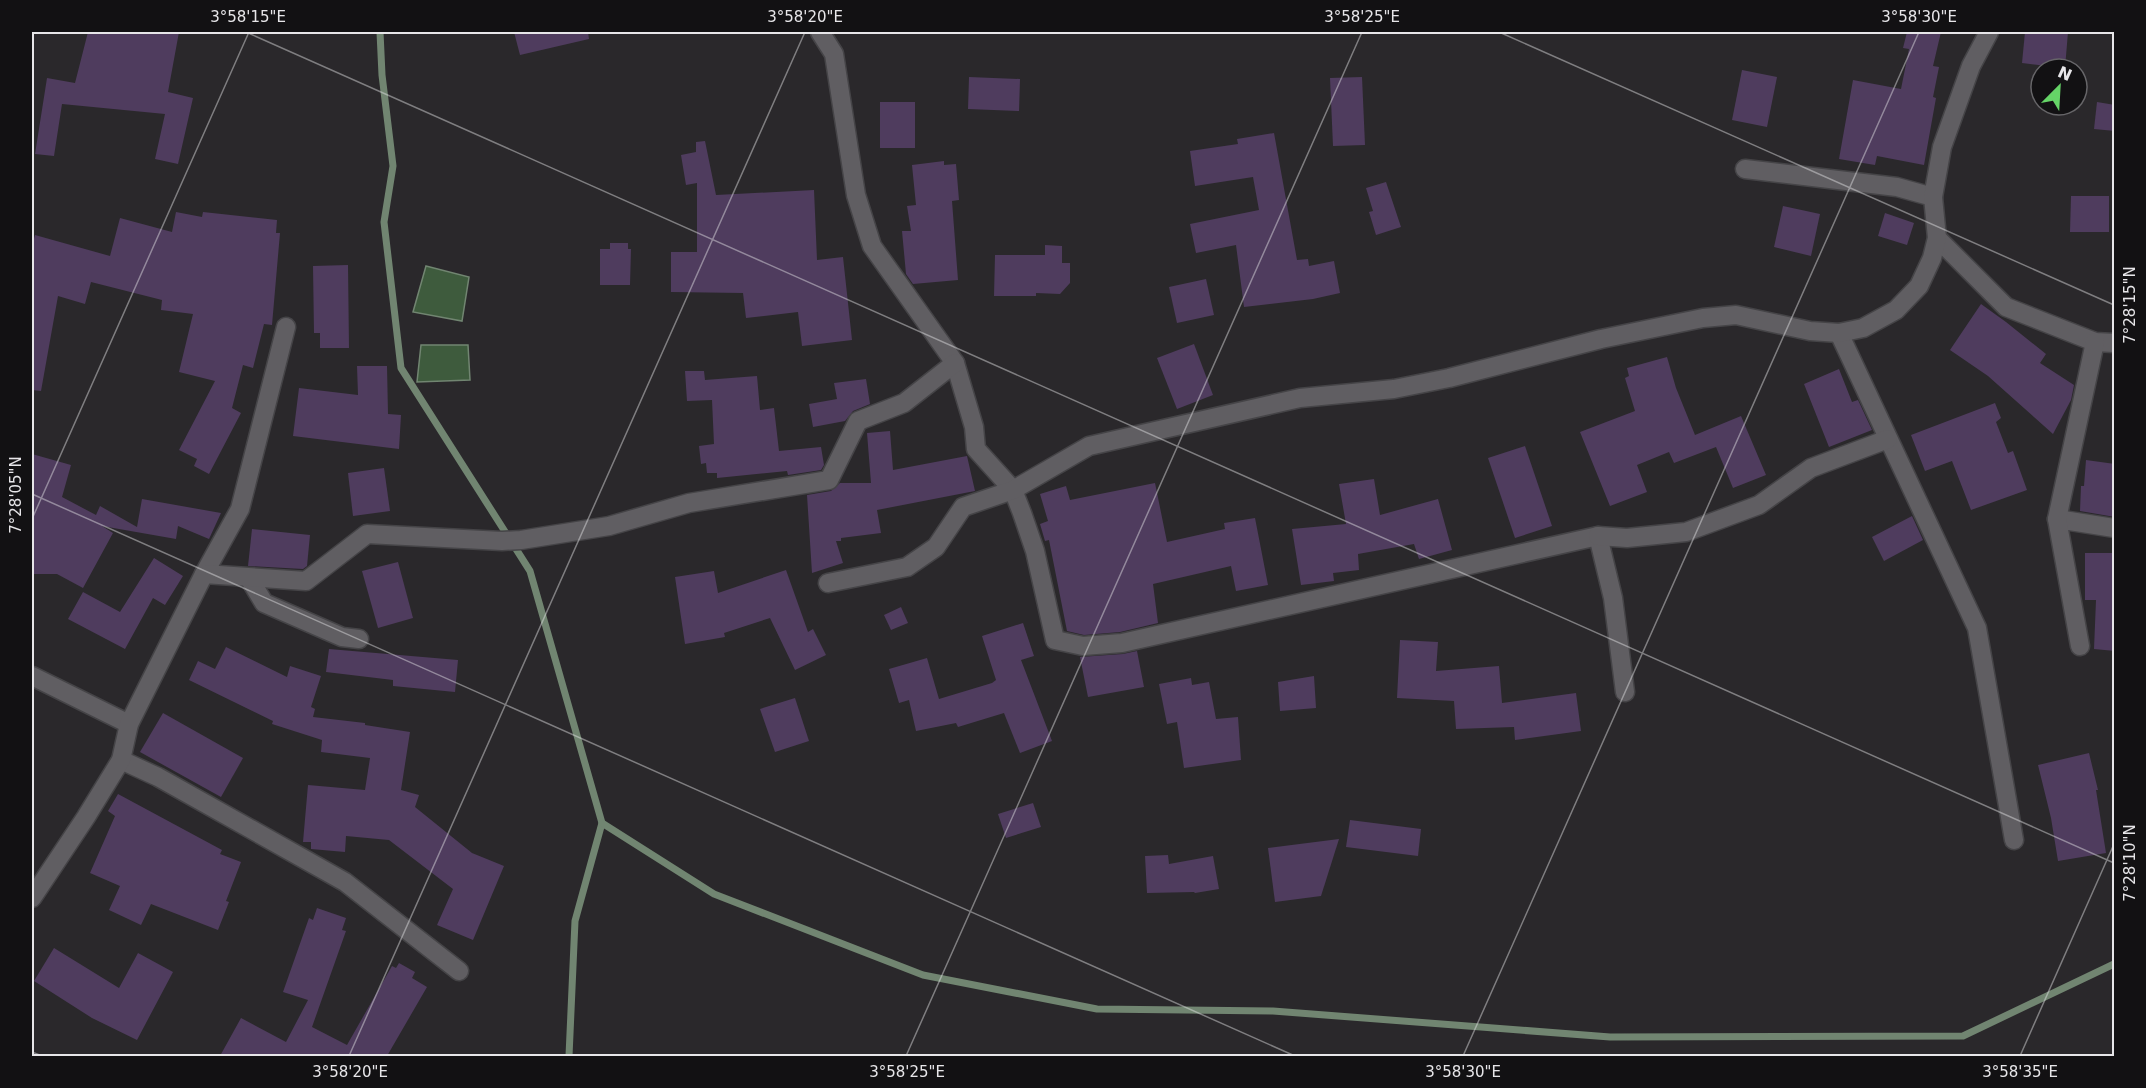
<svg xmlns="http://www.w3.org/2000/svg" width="2146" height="1088" font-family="'DejaVu Sans',sans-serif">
	<rect width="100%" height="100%" fill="#2a282b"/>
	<g fill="#3e5b3d" stroke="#718571" stroke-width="1.5">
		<polygon points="426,266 469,277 462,321 413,312"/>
		<polygon points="421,345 468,345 470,380 417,382"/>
	</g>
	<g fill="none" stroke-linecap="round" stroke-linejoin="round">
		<g stroke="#718571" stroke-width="7">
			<polyline points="380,32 382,75 393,166 384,222 401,368 530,571 602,823 575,921 569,1056"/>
			<polyline points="602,823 714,894 923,975 1097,1009 1273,1011 1610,1037 1963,1036 2114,964"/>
		</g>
	</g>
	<g fill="#4f3c5e">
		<polygon points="88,32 179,32 168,92 193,98 178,164 155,159 165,114 62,104 54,156 35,154 47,78 75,83"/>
		<polygon points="514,32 588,32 589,39 520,55"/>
		<polygon points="1907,32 1941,32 1933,66 1939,67 1933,97 1936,98 1924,165 1877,156 1875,165 1839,159 1853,80 1901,89 1909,49 1903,48"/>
		<polygon points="2025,32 2068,32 2065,68 2022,63"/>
		<polygon points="1742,70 1777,77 1767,127 1732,120"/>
		<polygon points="969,77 1020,79 1019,111 968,109"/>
		<polygon points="1362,77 1365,145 1333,146 1330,78"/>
		<rect x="880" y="102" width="35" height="46"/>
		<polygon points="2097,102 2115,105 2115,131 2094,129"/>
		<polygon points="1274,133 1297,260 1308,259 1309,266 1334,261 1340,293 1313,299 1244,307 1236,245 1196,253 1190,224 1259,210 1253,177 1195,186 1190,151 1238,144 1237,139"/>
		<polygon points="705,141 716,195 814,190 817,260 843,257 852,340 802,346 798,312 746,318 743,293 671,292 671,252 697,252 697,183 686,185 681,155 696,152 696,142"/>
		<polygon points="944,161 944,165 956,164 959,200 952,201 958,280 913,284 906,274 902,231 911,231 907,206 916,205 912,165"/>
		<polygon points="1386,182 1401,227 1376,235 1369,212 1373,211 1366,188"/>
		<polygon points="2071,196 2109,196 2109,232 2070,232"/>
		<polygon points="1783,206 1820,214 1811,256 1774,247"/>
		<polygon points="176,212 202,217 203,212 277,220 276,233 280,233 272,325 264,324 253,368 243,365 232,408 241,413 209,474 194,466 197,459 179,450 215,381 179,372 193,314 161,310 162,300 91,282 85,304 58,296 41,391 32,390 32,246 35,235 110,256 120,218 172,232"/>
		<polygon points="1885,213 1914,223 1907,245 1878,236"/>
		<polygon points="610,243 628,243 628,249 631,249 630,285 600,285 600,249 610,249"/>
		<polygon points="1045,245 1062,246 1062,263 1070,263 1070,283 1060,294 1036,293 1036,296 994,296 995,255 1045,255"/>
		<polygon points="348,265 349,348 320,348 320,333 314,333 313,266"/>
		<polygon points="1206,279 1214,315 1177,323 1169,287"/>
		<polygon points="1981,304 2006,322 2046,354 2040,363 2074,385 2071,400 2053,434 1988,376 1950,350"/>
		<polygon points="1194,344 1213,395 1177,409 1157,358"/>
		<polygon points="1667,357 1676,388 1695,435 1741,416 1766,475 1733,488 1716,447 1674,463 1669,452 1637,465 1647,492 1610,506 1580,432 1635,411 1625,378 1629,376 1627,368"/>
		<polygon points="357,366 387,366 388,414 401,415 399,449 293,436 299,388 358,395"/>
		<polygon points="1839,369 1852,402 1858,400 1872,430 1829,447 1804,384"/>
		<polygon points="685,371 704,371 705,380 757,376 760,410 774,408 779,451 821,447 824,465 821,470 788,475 787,471 717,478 717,473 707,473 706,463 701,464 699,446 714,444 712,400 687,401"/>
		<polygon points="866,379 870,404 853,411 845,421 813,427 809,404 837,399 834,383"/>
		<polygon points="1995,403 2001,418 1996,422 2008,453 2013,451 2027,490 1971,510 1952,461 1925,471 1911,435"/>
		<polygon points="890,431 893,470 967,456 975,491 877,510 881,533 841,538 841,541 836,541 843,563 812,573 807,495 831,491 840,483 871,483 867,433"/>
		<polygon points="1525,446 1552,526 1515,538 1488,458"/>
		<polygon points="32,454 71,465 62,497 96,515 100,506 137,527 142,499 221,513 209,539 178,526 176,539 102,526 113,533 83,588 57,574 32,574"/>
		<polygon points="2086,460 2115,464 2115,517 2080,511 2081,486 2084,486"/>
		<polygon points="384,468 390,511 353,516 348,473"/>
		<polygon points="1374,479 1380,515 1438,499 1452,550 1419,559 1414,544 1358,554 1359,570 1333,573 1334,581 1301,585 1292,529 1346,524 1339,484"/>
		<polygon points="1155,483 1167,542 1225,529 1224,523 1255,518 1268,585 1236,591 1231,566 1153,584 1158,623 1120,632 1084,635 1067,631 1049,540 1045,541 1040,524 1048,521 1040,494 1066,486 1070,500"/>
		<polygon points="1912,516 1923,540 1884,561 1872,537"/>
		<polygon points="252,529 310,535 307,566 303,569 248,566"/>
		<polygon points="2085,553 2115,553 2115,651 2094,649 2096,600 2085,600"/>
		<polygon points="154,558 183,576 165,605 153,598 125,649 68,619 83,592 120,612"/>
		<polygon points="398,562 413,618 378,628 362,571"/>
		<polygon points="786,570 808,632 813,629 826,655 795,670 770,618 724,633 725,637 685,644 675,577 714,571 718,593"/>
		<polygon points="901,607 908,623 891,630 884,615"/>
		<polygon points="1023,623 1034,656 1021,660 1052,741 1020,753 1004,713 958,727 956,723 916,731 909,700 899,703 889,669 927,658 939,699 992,683 996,680 982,636"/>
		<polygon points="1400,640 1438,642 1436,671 1499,666 1502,703 1576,693 1581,731 1515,740 1514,727 1456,729 1454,701 1397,698"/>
		<polygon points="226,647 287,677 290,666 321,676 311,707 315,709 313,717 365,723 365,725 410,732 401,790 419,795 415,807 472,853 504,866 473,940 437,925 453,889 389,840 346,836 345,852 311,849 311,842 303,842 308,785 365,790 370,758 321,752 322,740 272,724 273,721 189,680 198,661 215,669"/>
		<polygon points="329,649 458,660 455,692 393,686 393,680 326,672"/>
		<polygon points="1137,651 1144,687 1088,697 1080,657 1123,654"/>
		<polygon points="1314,676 1316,708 1280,711 1278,682"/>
		<polygon points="1191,678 1192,685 1209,682 1216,719 1238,717 1241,760 1184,768 1177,722 1167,724 1159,684"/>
		<polygon points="795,698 809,741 775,752 760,709"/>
		<polygon points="163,713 243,758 221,797 140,752"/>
		<polygon points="2089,753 2098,790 2096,790 2106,853 2058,861 2051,818 2038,765"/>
		<polygon points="118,794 222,850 220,854 241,862 226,901 229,902 218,930 151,904 141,925 109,910 120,886 90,873 115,816 108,811"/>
		<polygon points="1033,803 1041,827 1006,838 998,814"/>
		<polygon points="1350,820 1421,829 1418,856 1346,847"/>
		<polygon points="1339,839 1321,896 1275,902 1268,848"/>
		<polygon points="1168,855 1169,864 1213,856 1219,889 1195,893 1194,892 1147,893 1145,856"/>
		<polygon points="317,908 346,918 342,930 346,931 312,1027 347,1045 392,966 396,968 399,963 415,972 412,978 427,987 387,1056 220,1056 241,1018 286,1042 308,1000 283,992 309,918 313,920"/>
		<polygon points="54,948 119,988 138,953 173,972 137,1040 92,1018 34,981"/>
	</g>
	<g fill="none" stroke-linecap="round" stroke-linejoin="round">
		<defs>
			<g id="street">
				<polyline points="820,32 834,54 856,195 872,246 955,363 974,427 976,449 1013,490 1022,513 1035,551 1055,640 1083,646 1122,643 1598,536 1613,598 1625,692"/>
				<polyline points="1745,169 1897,187 1933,197"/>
				<polyline points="1937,238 2006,307 2095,342 2114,343"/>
				<polyline points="1839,333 1977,628 2014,840"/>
				<polyline points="2057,519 2114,528"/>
				<polyline points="1598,536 1627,538 1686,532 1759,505 1811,468 1888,439"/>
				<polyline points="204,574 240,509 286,327"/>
				<polyline points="249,578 264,603 342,637 359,639"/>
				<polyline points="828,583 907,567 936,547 963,507 1013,490 1089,446 1300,398 1394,389 1449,378 1601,339 1703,318 1736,315 1810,331 1839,333 1863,328 1896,310 1919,286 1932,258 1937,238 1933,197 1942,147 1971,66 1989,32"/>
				<polyline points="2080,646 2057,519 2095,342"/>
				<polyline points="32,676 129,724"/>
				<polyline points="121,760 158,777 345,882 459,971"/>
				<polyline points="32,898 86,817 121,760 129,724 204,574 306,581 367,534 502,541 521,540 609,526 689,503 829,480 858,421 904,403 955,363"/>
			</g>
		</defs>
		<use href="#street" stroke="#454447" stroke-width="21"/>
		<use href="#street" stroke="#605e62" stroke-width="18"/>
	</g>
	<path fill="none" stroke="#e7e6e9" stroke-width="1.5" stroke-opacity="0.45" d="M246 32 2114 863M1499 32 2114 305M32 494 1295 1056M32 519 249 32M32 1052 42 1056M349 1056 805 32M906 1056 1362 32M1463 1056 1919 32M2020 1056 2114 844"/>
	<rect width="2146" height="1088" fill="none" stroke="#121113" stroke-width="66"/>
	<g transform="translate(2059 87) rotate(24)"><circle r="28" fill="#121113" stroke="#676669" stroke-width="1.5"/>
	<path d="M0-4.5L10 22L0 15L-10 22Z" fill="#65d467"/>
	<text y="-9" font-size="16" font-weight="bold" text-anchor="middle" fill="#e7e6e9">N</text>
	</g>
	<rect x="33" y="33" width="2080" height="1022" fill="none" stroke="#e7e6e9" stroke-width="2"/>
	<g font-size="15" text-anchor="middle" fill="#e7e6e9">
		<text x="248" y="22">3°58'15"E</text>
		<text x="805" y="22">3°58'20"E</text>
		<text x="1362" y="22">3°58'25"E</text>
		<text x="1919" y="22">3°58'30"E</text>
		<text transform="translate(2130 305) rotate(-90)" y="5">7°28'15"N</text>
		<text transform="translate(16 495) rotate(-90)" y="5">7°28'05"N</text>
		<text transform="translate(2130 863) rotate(-90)" y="5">7°28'10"N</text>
		<text x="350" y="1077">3°58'20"E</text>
		<text x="907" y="1077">3°58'25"E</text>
		<text x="1463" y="1077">3°58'30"E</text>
		<text x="2020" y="1077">3°58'35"E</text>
	</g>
</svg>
